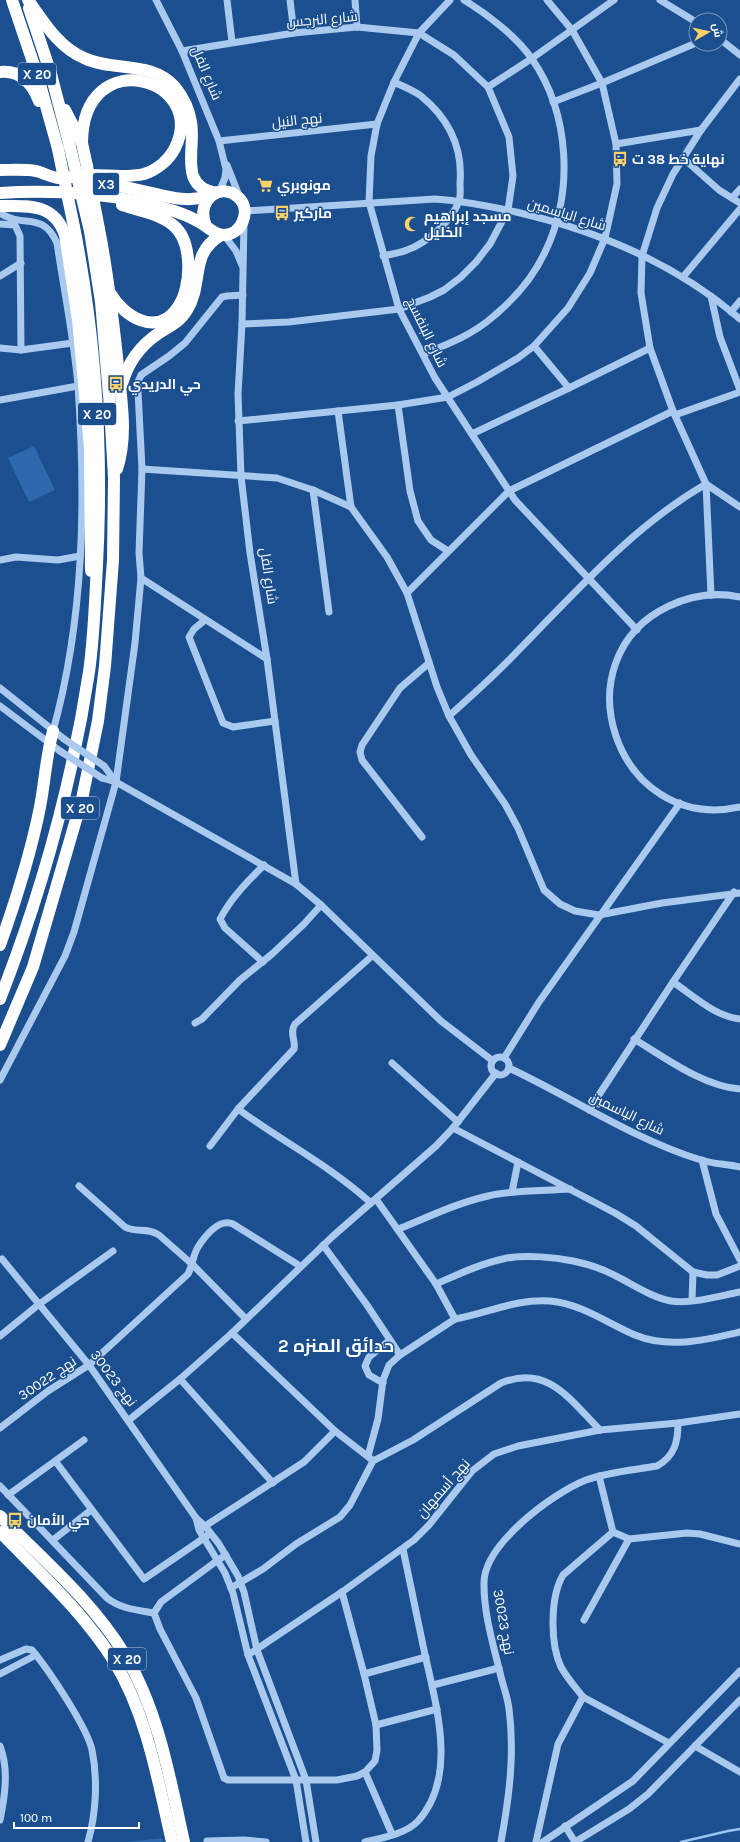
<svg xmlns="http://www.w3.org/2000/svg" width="740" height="1842" font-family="Karla,Cairo,sans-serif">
	<rect width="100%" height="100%" fill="#1b4f8f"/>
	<g fill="#2e69ad">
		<polygon points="34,446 55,490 29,502 8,458"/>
		<polygon points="162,1838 163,1842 127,1842"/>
	</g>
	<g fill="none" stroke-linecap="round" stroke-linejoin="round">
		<polyline stroke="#9cc4f0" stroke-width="2.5" points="681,1842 728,1831 740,1829"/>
		<g stroke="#a9c9ee" stroke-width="7">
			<polyline points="156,0 182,51 219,141 226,169 225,178 219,192"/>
			<polyline points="227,0 232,42"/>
			<polyline points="290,0 294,33"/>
			<polyline points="355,0 357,27"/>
			<polyline points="450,0 419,33 394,82 377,124 371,156 369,202 399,309 435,378 515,500 637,630"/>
			<polyline points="660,0 696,22"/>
			<polyline points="720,39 740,55"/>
			<polyline points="182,51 294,33 357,27 419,33 454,55 488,87 509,137 513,176 508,210 490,244 476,262 461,277 444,290 430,297 399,309 289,322 242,324"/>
			<polyline points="488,87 531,59 614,0"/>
			<polyline points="553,102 602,83 696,43"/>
			<polyline points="219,141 377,124"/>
			<polyline points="616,144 701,130"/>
			<polyline points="683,158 719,190 740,203"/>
			<polyline points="227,165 240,198"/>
			<polyline points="732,198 740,189"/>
			<path d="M245 211 435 199C462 201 489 206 516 212 599 231 675 263 740 319"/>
			<path d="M0 213C24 229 42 210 57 243 64 291 74 338 78 386 86 501 84 620 53 731"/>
			<polyline points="244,222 242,324 238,394 241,476 250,553 267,659 296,884"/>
			<polyline points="0,224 15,225 20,236 21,350"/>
			<polyline points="224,235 236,251 242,265"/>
			<path d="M383 256C391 254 400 253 407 250 427 243 452 221 459 201 461 196 460 188 460 183 463 147 448 118 421 96 413 90 402 86 394 82"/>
			<polyline points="0,276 21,263"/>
			<polyline points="683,277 740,209"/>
			<polyline points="711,296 720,337 740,390"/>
			<polyline points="731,312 740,301"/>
			<polyline points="534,346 569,388"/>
			<polyline points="0,348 21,350 73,343"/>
			<path d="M423 354C449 344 474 334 495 315 515 298 534 276 545 252 574 192 570 114 532 59 516 36 487 14 464 0"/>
			<polyline points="0,400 78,386"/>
			<polyline points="398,405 410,491 418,521 431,540 448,551"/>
			<polyline points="338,411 351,507"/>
			<polyline points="675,415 740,392"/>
			<polyline points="238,421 398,405 448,397 477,382 518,358 534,346 568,308 590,273 605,238 617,184 616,144 602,83 572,30 547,0"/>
			<polyline points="472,434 569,388 650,348"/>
			<path d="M142 469 277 478 313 490 351 507 387 557 407 593 437 687 449 716C468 699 487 682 505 664 568 601 628 529 706 484"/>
			<polyline points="706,484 740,507"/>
			<polyline points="313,490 329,612"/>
			<polyline points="0,560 16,557 58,560 80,556"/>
			<polyline points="141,578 267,659"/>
			<polyline points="407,593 509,491 673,411"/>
			<polyline points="711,595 706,484 673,411 650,348 641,293 642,256 657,208 673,174 701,130 740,79"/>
			<path d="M740 597C716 592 692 595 669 606 558 658 615 834 740 807"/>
			<polyline points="205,620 194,629 189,637 223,723 233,727 275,721"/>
			<polyline points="0,688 64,739"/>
			<polyline points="0,706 60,751"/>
			<polyline points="449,716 471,755 505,804 518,828 544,890 560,904 575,911 599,915 662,903 740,893"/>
			<polyline points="104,766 116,782"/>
			<polyline points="102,778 116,782 296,884 321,905 441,1021 493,1061"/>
			<polyline points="422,837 362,760 360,752 362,745 400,688 429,663"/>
			<path d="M734 892 673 982C694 996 714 1016 740 1019"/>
			<path d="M263 962 225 928 220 919C231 898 247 882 264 865"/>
			<polyline points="195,1023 202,1019 240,980 272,954 304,924 321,905"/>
			<path d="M634 1039C664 1057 704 1087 740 1089"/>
			<circle cx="500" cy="1066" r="9"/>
			<polyline points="504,1058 539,1002 680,803"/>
			<polyline points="392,1063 458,1122"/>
			<path d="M509 1068C573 1098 633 1139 701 1160 713 1164 727 1164 740 1167"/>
			<polyline points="0,1080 65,956 74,932 116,782 135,643 141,578 139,553 142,469 138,391 138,382 141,375 169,356 185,343 222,297 227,296 243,295"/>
			<path d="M238 1109C283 1142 329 1165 371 1203"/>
			<polyline points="589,1110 673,982"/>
			<polyline points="453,1128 615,1213 636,1226 693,1272 707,1275 717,1275 740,1266"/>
			<path d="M210 1146 238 1109 294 1049C296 1041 289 1032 295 1024L372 956"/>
			<polyline points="702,1160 716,1214 740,1260"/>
			<path d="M79 1186 125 1227C136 1233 148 1227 159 1235L193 1265 246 1319"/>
			<polyline points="512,1192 518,1162"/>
			<polyline points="376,1199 436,1284"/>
			<path d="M399 1229C428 1217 457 1203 488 1196 514 1190 542 1191 570 1189"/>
			<polyline points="323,1245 367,1305 400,1355"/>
			<polyline points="2,1259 89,1365 196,1518 205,1526 219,1544 238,1576 244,1592 257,1650 306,1780 316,1842"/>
			<polyline points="692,1300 693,1272"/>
			<path d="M455 1319C486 1314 517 1298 550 1301 582 1304 607 1323 635 1335 669 1349 705 1340 740 1332"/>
			<polyline points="232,1333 335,1431 371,1459"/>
			<polyline points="0,1336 38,1305 113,1251"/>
			<polyline points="180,1379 232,1333 333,1236 436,1146 453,1128 496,1073"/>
			<polyline points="383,1383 369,1375 365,1366 369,1357 390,1340"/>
			<polyline points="129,1420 180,1379 273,1483"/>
			<path d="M0 1428 48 1391 89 1365 188 1274C193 1264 193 1255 198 1247 205 1236 219 1218 233 1224L300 1266"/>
			<path d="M368 1456 378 1419 383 1380 389 1365 400 1355 455 1319 436 1284C459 1274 482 1263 507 1258 527 1255 554 1257 573 1261 588 1264 603 1269 616 1276 634 1285 651 1297 671 1301 693 1304 719 1296 740 1292"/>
			<polyline points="56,1462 144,1579 207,1536"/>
			<polyline points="599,1476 613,1532"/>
			<path d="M0 1486 107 1598C121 1609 137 1610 154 1613"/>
			<polyline points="8,1495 84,1440"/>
			<polyline points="196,1518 199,1530 225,1573 233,1593 248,1655 296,1780 306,1842"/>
			<polyline points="202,1528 304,1462 335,1431"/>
			<polyline points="53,1540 91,1510"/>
			<polyline points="226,1555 218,1560 161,1602 154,1613 160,1629 196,1698 224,1778 228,1780 337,1780 357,1776 365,1772 375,1761 377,1750 376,1725 364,1674 342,1592"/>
			<path d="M231 1588 263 1569 296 1544 340 1517 350 1505 373 1461 413 1440 501 1383C548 1364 570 1400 600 1430"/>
			<polyline points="584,1620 629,1539"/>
			<polyline points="248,1655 342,1592 414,1540 429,1525 472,1471 494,1454 518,1446 600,1430 678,1423 740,1414"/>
			<path d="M0 1660 26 1649 32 1650C48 1669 87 1727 92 1750 98 1779 96 1814 88 1842"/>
			<polyline points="0,1674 36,1655"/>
			<polyline points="364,1674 426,1657"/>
			<polyline points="433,1685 499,1668"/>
			<polyline points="583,1697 669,1743"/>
			<polyline points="376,1725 437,1709"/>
			<path d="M0 1746C9 1769 5 1796 0 1820"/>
			<polyline points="695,1746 740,1772"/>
			<polyline points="365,1772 392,1834"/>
			<polyline points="565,1826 575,1842"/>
			<polyline points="207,1841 244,1840 266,1842"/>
			<path d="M365 1842C381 1838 406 1834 418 1821 459 1776 435 1702 424 1650 417 1616 410 1582 403 1549"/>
			<path d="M501 1842C509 1798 515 1754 509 1709 508 1699 504 1688 501 1677 494 1647 484 1616 484 1585 482 1545 553 1493 586 1480 608 1472 634 1470 657 1466 675 1456 678 1441 678 1423"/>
			<path d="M536 1842 558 1744 583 1697C576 1688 567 1678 561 1667 550 1644 550 1597 563 1575L613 1532 629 1539 687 1533 700 1534 740 1544"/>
			<polyline points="543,1842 633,1781 740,1671"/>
			<polyline points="575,1842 629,1809 648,1794 740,1700"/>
		</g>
		<g stroke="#fff" stroke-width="12">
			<polyline points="12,0 38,77 58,149"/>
			<path d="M28 0C44 22 58 47 84 58 113 72 151 60 175 87 183 97 189 109 191 122 196 150 178 186 216 193"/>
			<polyline points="29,8 51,74 70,147"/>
			<path d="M0 72C20 70 32 83 39 101"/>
			<polyline points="65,110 82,143 87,166"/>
			<path d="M0 170C12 170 25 169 36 171 44 173 52 178 59 178 70 178 81 175 92 175 109 175 127 178 144 174 157 170 169 160 175 148 209 79 83 41 82 143"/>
			<path d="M90 182C108 184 126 187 143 191 169 197 185 203 211 196"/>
			<path d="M0 193C55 189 122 194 174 211 183 214 191 217 199 222 207 226 213 234 223 235 241 236 252 211 239 198 220 180 195 201 206 226"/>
			<path d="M0 206C29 206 54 203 65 235L78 320 90 448 91 571"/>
			<path d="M99 229C108 274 113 319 118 366 121 399 128 436 117 469"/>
			<path d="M110 293C124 317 158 338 178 307 192 287 193 241 173 225 159 214 138 210 122 205"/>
			<path d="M122 384C128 362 141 345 159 333 170 326 181 321 187 310 204 282 189 254 221 235"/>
			<path d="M0 945C16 900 31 853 40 807 45 781 46 756 53 731"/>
			<path d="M0 999C41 894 72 783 89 672 94 637 95 600 97 565 103 452 96 338 74 227"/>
			<polyline points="0,1045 33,967 82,799 98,721 105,666 113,560 114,478 110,407 101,302 90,231"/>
			<path d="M0 1516C44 1560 93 1602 125 1655 159 1712 170 1779 184 1842"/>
			<path d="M0 1532C40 1573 83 1612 114 1661 147 1715 158 1781 172 1842"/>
		</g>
		<g stroke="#a9c9ee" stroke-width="7">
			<polyline points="64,739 104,766"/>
			<polyline points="60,751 102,778"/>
		</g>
		<g stroke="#fff" stroke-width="12">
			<polyline points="70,147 90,231"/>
			<polyline points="58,149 74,227"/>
			<polyline points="87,166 99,229"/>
		</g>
	</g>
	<defs>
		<symbol id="bus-bare" viewBox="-9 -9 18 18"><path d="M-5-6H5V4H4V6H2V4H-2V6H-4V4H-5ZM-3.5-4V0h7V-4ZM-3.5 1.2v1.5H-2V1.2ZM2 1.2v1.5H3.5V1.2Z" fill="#ffd166" stroke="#1b4f8f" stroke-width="2.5" paint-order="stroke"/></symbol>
		<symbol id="supermarket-bare" viewBox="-9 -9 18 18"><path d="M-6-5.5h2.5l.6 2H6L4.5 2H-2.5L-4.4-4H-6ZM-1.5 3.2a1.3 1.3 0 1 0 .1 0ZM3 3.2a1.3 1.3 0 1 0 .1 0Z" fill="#ffd166" stroke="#1b4f8f" stroke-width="2.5" paint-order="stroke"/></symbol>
		<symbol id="mosque-bare" viewBox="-9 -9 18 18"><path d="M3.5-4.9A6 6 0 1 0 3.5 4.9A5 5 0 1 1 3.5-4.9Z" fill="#ffd166" stroke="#1b4f8f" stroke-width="2.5" paint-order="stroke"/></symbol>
	</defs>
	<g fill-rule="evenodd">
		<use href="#bus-bare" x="609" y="148" width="22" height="22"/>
		<use href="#supermarket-bare" x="254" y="174" width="22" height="22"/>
		<use href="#bus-bare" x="271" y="202" width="22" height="22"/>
		<use href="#mosque-bare" x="401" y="213" width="22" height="22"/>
		<use href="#bus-bare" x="105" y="373" width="22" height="22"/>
		<use href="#bus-bare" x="4" y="1509" width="22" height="22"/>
	</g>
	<g text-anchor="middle" stroke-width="3" stroke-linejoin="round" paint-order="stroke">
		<g fill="#1b4f8f" stroke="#bbcadd" stroke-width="1">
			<rect x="18" y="63" width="38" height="22" rx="3"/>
			<rect x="93" y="173" width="26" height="22" rx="3"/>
			<rect x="78" y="403" width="38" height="22" rx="3"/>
			<rect x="61" y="797" width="38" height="22" rx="3"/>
			<rect x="108" y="1648" width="38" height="22" rx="3"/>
		</g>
		<g font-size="13" font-weight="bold" fill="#fff">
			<text x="37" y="79">X 20</text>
			<text x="106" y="189">X3</text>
			<text x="97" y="419">X 20</text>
			<text x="80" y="813">X 20</text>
			<text x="127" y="1664">X 20</text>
		</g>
		<g font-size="14" fill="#fff" stroke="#1b4f8f">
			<text transform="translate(322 19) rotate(-5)" y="5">شارع النرجس</text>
			<text transform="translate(207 73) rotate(67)" y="5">شارع الفل</text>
			<text transform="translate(297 120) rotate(-6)" y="5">نهج النيل</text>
			<text transform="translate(567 214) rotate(17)" y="5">شارع الياسمين</text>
			<text transform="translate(427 332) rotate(64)" y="5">شارع البنفسج</text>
			<text transform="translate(269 576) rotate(82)" y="5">شارع الفل</text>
			<text transform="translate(627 1113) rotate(26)" y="5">شارع الياسمين</text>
			<text transform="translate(47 1378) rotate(-34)" y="5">نهج 30022</text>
			<text transform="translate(114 1378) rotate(53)" y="5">نهج 30023</text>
			<text transform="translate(443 1488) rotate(-49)" y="5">نهج أسمهان</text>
			<text transform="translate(504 1622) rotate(80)" y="5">نهج 30023</text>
		</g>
		<g font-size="14" font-weight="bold" fill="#fff" stroke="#1b4f8f" text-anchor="start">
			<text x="632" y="164">نهاية خط 38 ت</text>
			<text x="277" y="190">مونوبري</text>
			<text x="294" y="218">ماركير</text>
			<text x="424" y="221">مسجد إبراهيم<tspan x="424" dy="16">الخليل</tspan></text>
			<text x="128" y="389">حي الدريدي</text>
			<text x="27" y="1525">حي الأمان</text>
		</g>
		<g font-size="18" font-weight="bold" fill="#fff" stroke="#1b4f8f">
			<text x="336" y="1352">حدائق المنزه 2</text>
		</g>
	</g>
	<g transform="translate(708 32) rotate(81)"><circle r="19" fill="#1b4f8f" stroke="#7695bc"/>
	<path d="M0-3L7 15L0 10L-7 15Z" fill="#ffd166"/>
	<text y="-6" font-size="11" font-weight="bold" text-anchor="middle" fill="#ffffff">ش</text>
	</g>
	<path d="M14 1822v6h125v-6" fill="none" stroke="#ffffff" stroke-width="2"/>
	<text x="20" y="1822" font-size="12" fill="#ffffff" stroke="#1b4f8f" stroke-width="3" paint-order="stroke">100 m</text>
</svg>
